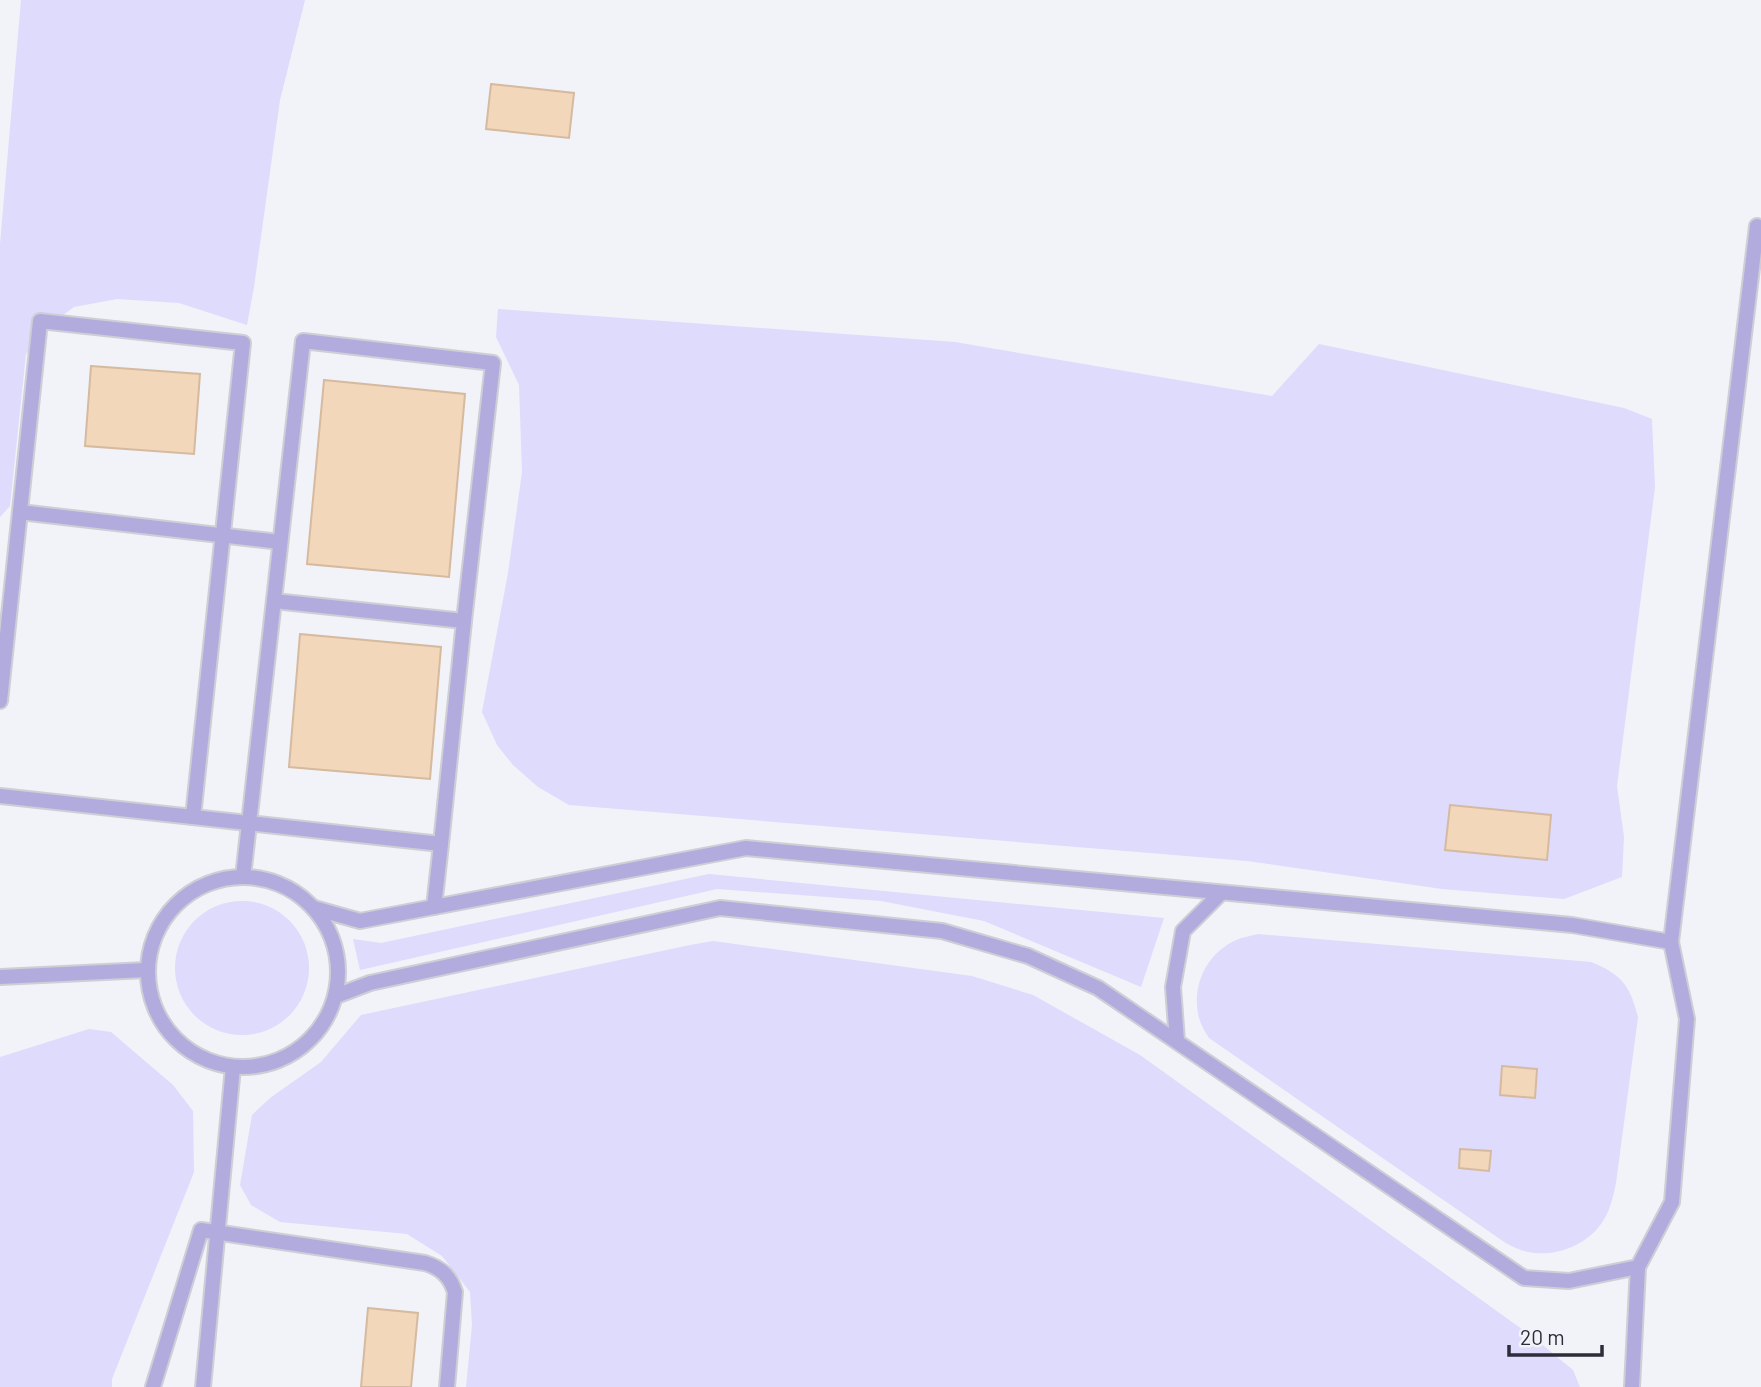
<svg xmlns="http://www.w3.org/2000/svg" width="1761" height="1387" font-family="Barlow,sans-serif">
	<rect width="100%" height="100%" fill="#f2f2f9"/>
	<g fill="#dedbfd">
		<polygon points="21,0 305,0 280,100 254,287 247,325 179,303 117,299 74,307 44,329 26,354 10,506 0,517 0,244"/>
		<polygon points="498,309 955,342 1272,396 1319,344 1624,408 1652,419 1655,487 1617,786 1624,837 1622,877 1564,899 1442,889 1247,861 569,805 538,787 513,765 497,745 482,712 508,573 522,472 519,385 496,337"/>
		<polygon points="709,874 1164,918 1141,987 984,921 881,901 717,889 360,970 353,939 381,943"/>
		<circle cx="242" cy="968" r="67"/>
		<path d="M1258 934 1591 962C1621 974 1630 985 1638 1017L1616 1183C1613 1197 1610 1212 1601 1224 1583 1249 1545 1261 1516 1248 1510 1246 1503 1241 1497 1237L1209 1038C1205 1032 1201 1025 1199 1018 1191 986 1206 954 1236 940 1243 937 1251 936 1258 934Z"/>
		<polygon points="713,941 972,976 1033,995 1140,1055 1533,1337 1573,1370 1580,1387 466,1387 472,1325 470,1292 442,1256 407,1234 280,1222 251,1205 240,1185 252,1115 270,1098 321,1062 361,1015 690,945"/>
		<polygon points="89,1029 111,1032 173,1085 193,1111 194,1172 112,1379 112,1387 0,1387 0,1057"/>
	</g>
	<g fill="#f3d7bb" stroke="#d5ba9f" stroke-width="2">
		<polygon points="491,84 574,93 569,138 486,129"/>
		<polygon points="91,366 200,374 194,454 85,446"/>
		<polygon points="324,380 465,394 449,577 307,564"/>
		<polygon points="300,634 441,647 430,779 289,767"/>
		<polygon points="1450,805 1551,815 1547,860 1445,850"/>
		<polygon points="1502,1066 1537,1069 1535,1098 1500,1095"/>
		<polygon points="1460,1149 1491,1151 1489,1171 1459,1168"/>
		<polygon points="368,1308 418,1313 411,1387 361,1387"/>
	</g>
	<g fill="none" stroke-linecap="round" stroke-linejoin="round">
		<defs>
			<g id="service">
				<polyline points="20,512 280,542"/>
				<polyline points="0,701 40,321 243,343 193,817"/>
				<polyline points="0,796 441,844 464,621 274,601"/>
				<circle cx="243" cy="972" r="95"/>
				<polyline points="243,877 303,341 493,363 464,621"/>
				<polyline points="434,907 441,844"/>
				<polyline points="314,908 360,921 746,848 1572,925 1671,942 1687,1019 1672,1202 1638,1267 1569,1281 1524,1278 1098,988 1028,956 942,931 720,908 370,983 336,996"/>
				<polyline points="1671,942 1757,226"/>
				<polyline points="0,977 146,970"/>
				<polyline points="1177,1041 1173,987 1183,931 1221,893"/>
				<path d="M153 1387 201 1230 425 1263C441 1268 450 1276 455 1292L447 1387"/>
				<polyline points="203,1387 233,1067"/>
				<polyline points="1632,1387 1638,1267"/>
			</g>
		</defs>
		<use href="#service" stroke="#cfced6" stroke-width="18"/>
		<use href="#service" stroke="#b2acde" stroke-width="14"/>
	</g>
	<path d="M1509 1345v10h93v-10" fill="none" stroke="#2d2c39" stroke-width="3.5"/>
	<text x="1520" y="1345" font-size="21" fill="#2d2c39" stroke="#f2f2f9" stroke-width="5" paint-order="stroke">20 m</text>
</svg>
